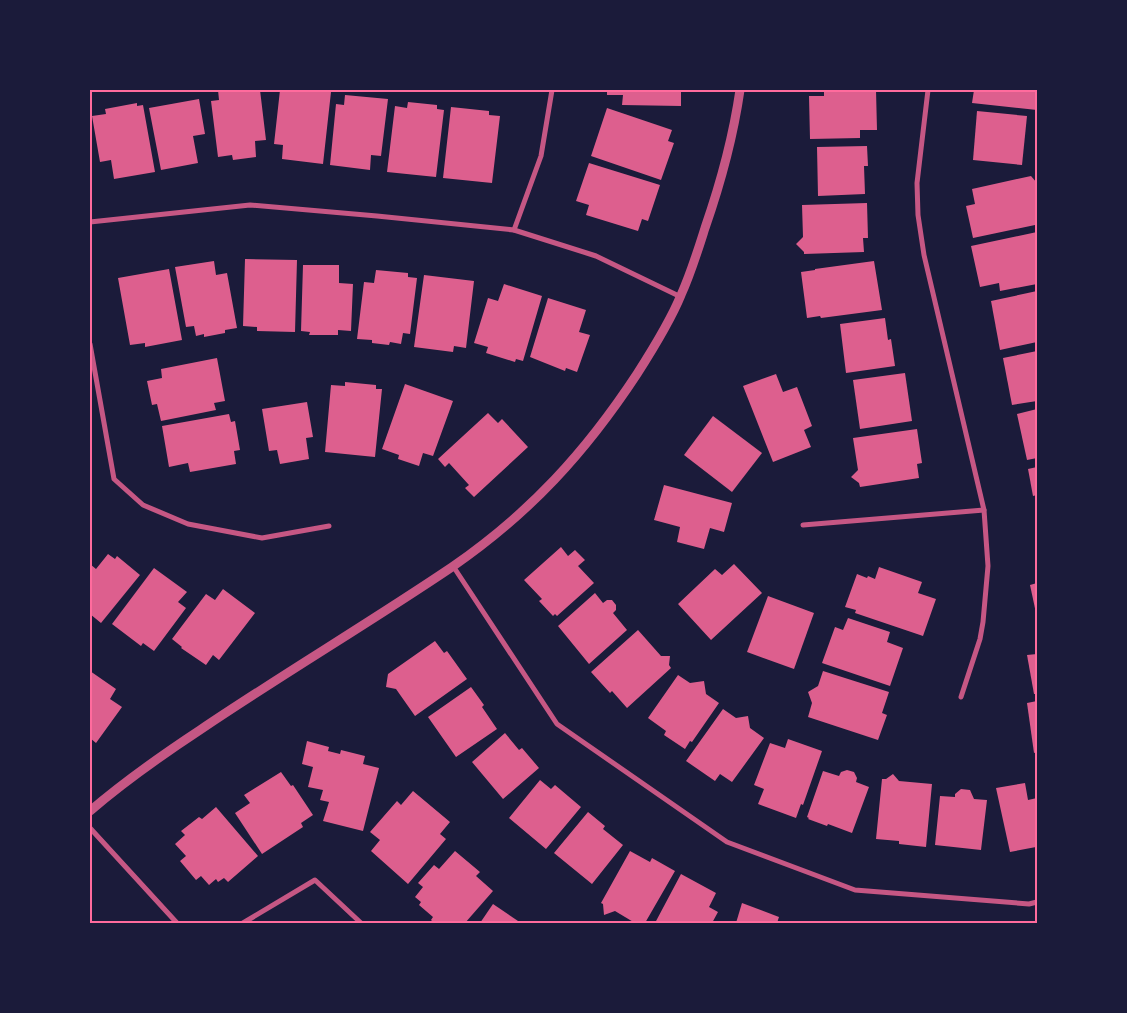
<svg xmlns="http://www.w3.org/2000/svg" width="1127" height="1013" font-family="'Noto Serif',serif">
	<rect width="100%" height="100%" fill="#1b1b3a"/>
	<g fill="#dd5f8e">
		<polygon points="218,90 260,90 266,140 255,141 256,157 233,160 232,155 218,157 211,101 219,100"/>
		<polygon points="280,90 293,92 294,90 310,90 331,92 323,164 282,159 283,145 274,144"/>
		<polygon points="607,90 681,90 681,106 622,105 623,95 607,95"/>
		<polygon points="824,90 876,90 877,130 860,130 860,138 810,139 809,96 824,96"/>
		<polygon points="974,90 1037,90 1037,110 972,103"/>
		<polygon points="345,95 388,99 381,156 371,155 370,170 330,165 336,104 344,105"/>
		<polygon points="199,99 205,134 193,136 198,163 161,170 149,108"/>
		<polygon points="408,102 437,105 437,109 444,110 436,177 387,172 395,106 407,108"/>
		<polygon points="137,103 137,106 143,105 155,172 114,179 111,160 100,162 92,116 106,114 105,109"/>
		<polygon points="451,107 489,111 489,115 500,116 492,183 443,178"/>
		<polygon points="607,108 672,130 668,141 674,143 661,180 591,156"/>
		<polygon points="977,111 1027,116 1022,165 973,160"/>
		<polygon points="867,146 868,166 864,166 865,194 818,196 817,147"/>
		<polygon points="589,163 660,185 648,221 642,219 638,231 586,215 589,205 576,201"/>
		<polygon points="1031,176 1037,183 1037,223 1035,223 1035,225 973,238 966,206 975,204 972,189"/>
		<polygon points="867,203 868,238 863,238 864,252 804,254 804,252 796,244 803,237 802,205"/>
		<polygon points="1037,232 1037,284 1000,291 999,283 980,287 971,246"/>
		<polygon points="245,259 297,260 295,332 257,331 257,327 243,326"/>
		<polygon points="214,261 216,275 227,273 237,328 225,330 225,333 204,337 204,334 196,336 194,326 186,327 175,267"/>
		<polygon points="874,261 882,310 821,318 820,316 807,318 801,272 815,270 815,269"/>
		<polygon points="303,265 339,265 339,283 353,284 351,331 338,330 338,335 309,335 310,332 301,331"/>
		<polygon points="169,269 182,340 145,347 145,343 130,345 118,278"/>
		<polygon points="376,270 408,273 408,277 417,278 410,334 403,333 401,344 390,342 389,345 372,343 372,340 357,339 364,282 374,283"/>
		<polygon points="424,275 474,281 466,348 454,346 453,352 414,347"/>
		<polygon points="504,284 542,296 523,361 516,359 515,362 486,353 488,347 474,343 488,298 498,301"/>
		<polygon points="1037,291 1037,342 1000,350 991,301"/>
		<polygon points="548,298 586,310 579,332 590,335 577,372 566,368 565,371 530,357"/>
		<polygon points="885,318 888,340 891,339 895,366 846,373 840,324"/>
		<polygon points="1037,351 1037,401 1012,405 1003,358"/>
		<polygon points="217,358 225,401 214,403 216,410 161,421 157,404 152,405 147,381 162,378 161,369"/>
		<polygon points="905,373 912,421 860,429 853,380"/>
		<polygon points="776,374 783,392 797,387 812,426 804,430 811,447 773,462 743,386"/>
		<polygon points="345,382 376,385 376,389 382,389 375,457 325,452 331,385 345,386"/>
		<polygon points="405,384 453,401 433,456 423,453 419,466 398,459 399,455 382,449"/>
		<polygon points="307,402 313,437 306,438 309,459 280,464 277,450 269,451 262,409"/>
		<polygon points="1037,409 1037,458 1027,460 1017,414"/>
		<polygon points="488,413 498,423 502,419 528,447 474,497 465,488 469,485 449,463 445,467 438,459"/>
		<polygon points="229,414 231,422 235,421 240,450 234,451 236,464 190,472 188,463 169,467 162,426"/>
		<polygon points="713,416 762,453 732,492 684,455"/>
		<polygon points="917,429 922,463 917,464 919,478 860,487 859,483 851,477 858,470 853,438"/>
		<polygon points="1037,467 1037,495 1033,496 1028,469"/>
		<polygon points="664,485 732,503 724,532 710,528 704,549 677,542 680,527 654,520"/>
		<polygon points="561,547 568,556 575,550 585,560 578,566 594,583 557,616 555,614 553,616 539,601 542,599 524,580"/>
		<polygon points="108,554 115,559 117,556 140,575 101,623 90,614 90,564 96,569"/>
		<polygon points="734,564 762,593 711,640 678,604 715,569 722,575"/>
		<polygon points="879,567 922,582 918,593 936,599 923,636 855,613 856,610 845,607 857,574 867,578 868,576 875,579"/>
		<polygon points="154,568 187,592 178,602 186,608 154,651 143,643 141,646 112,624"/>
		<polygon points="1037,583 1037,613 1036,613 1030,585"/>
		<polygon points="223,589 255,613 219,660 213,655 206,665 181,648 182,647 172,639 206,594 215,600"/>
		<polygon points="595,593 603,603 607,600 612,600 616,605 616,610 613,613 627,630 589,664 558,626"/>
		<polygon points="768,596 814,613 794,669 747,652"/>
		<polygon points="848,618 890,632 887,642 903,648 890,686 822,663 835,627 843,630"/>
		<polygon points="638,630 661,656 670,656 669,665 671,668 627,708 612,691 610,693 591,672"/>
		<polygon points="435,641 444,653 447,651 467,679 415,716 396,689 386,687 388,674"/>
		<polygon points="1037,654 1037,694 1034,694 1027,655"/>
		<polygon points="90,671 116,689 110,699 122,707 96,743 90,738"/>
		<polygon points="823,671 889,692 882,713 887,715 878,740 808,717 812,703 808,692 818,686"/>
		<polygon points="678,675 690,683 704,681 706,694 719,703 692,742 690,741 685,749 664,735 666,731 648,718"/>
		<polygon points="471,687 484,705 482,707 497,729 456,757 428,717"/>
		<polygon points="1037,701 1037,752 1034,753 1027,703"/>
		<polygon points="723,709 736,718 748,716 750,728 764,738 732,782 720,774 715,781 686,761"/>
		<polygon points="505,733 519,750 522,748 539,768 503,799 472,762"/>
		<polygon points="788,739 822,751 803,805 801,804 796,818 758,804 764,789 754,785 770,743 785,748"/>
		<polygon points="307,741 329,747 328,751 340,754 341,750 365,756 363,764 379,768 363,831 323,821 329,802 320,800 323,790 308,787 313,767 302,764"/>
		<polygon points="847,770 854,772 857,778 856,782 869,787 852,833 828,824 827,826 808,819 809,818 807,817 823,771 839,776 841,772"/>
		<polygon points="281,772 291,786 293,785 313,815 301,823 303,827 262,854 235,813 250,803 244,795"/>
		<polygon points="893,774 899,781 932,784 926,847 899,844 899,841 876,839 882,779 886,779"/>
		<polygon points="540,780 551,789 555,785 581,807 546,849 509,818"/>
		<polygon points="1025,783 1028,800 1037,798 1037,843 1035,843 1036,847 1010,852 996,788"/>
		<polygon points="961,789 970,790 974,799 987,800 981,850 935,845 940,796 955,797 955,794"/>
		<polygon points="413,791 450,822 440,834 446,839 408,884 371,851 380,840 370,832 397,801 401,805"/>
		<polygon points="216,807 258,856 228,882 224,878 218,882 216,879 209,885 201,876 196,880 180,861 186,856 175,844 185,835 181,831 199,817 202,819"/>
		<polygon points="588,812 605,826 603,829 623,845 592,884 554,853"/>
		<polygon points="455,851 480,872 476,876 493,891 465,923 434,923 431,920 433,917 419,905 421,902 415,897 423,887 418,883 434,865 439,869"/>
		<polygon points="630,851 650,862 652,858 675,871 645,923 635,923 615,911 604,915 603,904 601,903"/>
		<polygon points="681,874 716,893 709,907 718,912 712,923 655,923"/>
		<polygon points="742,903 779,917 777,923 736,923"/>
		<polygon points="493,904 521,923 480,923"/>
	</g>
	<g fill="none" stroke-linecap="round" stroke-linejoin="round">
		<g stroke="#c65784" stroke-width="5">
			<polyline points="928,90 917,183 918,215 924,255 984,510 988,566 983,622 980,639 961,697"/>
			<polyline points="90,222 250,205 377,216 514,230 596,256 681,297"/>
			<polyline points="514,230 541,156 552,90"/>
			<polyline points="90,344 114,479 143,505 188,524 262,538 329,526"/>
			<polyline points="803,525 984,510"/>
			<polyline points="453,566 557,724 727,842 855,890 1029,904 1037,902"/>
			<polyline points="90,828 177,923"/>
			<polyline points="243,923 315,880 361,923"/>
		</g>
		<path stroke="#c65784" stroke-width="9" d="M90 811C125 781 162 755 200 730 283 674 369 623 452 567 530 513 585 453 637 374 653 349 670 322 681 295 691 273 698 250 705 228 721 182 733 138 740 90"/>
	</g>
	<rect width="1127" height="1013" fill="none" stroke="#1b1b3a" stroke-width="182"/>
	<rect x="91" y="91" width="945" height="831" fill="none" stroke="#ff6b9d" stroke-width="2"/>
</svg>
